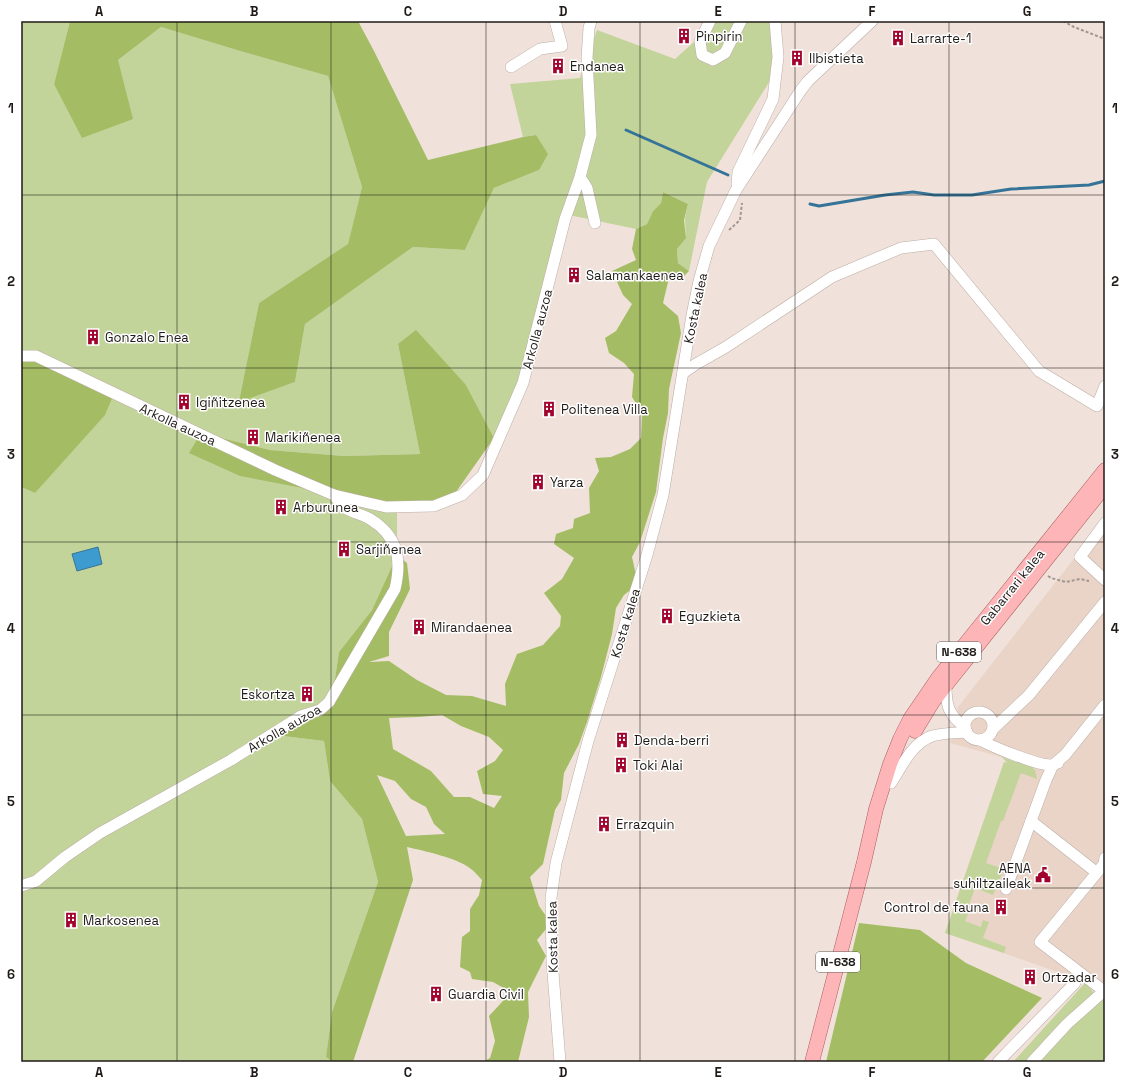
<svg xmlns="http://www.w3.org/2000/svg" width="1126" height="1083" font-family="'Space Grotesk',sans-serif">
	<rect width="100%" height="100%" fill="#f0e2da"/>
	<polygon fill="#ead4c8" points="1105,519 1105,1062 1013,1062 1085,983 1049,969 945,933 1004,762 1007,763 1005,760 1001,757 950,743 958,707"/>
	<g fill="#c2d49a">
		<polygon points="21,21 70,21 54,84 118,60 161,27 240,51 328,76 362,187 348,245 259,303 240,401 295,382 305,324 413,247 465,250 494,188 539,170 536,135 523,137 510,84 580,78 597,30 675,59 717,21 781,21 781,63 707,182 689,271 678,263 677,249 686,237 685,218 688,204 663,192 661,203 653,211 647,224 636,229 569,215 523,384 494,438 466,385 398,344 420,454 344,456 270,450 201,433 397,506 397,555 372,610 339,652 332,699 283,736 324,741 330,781 362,819 378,882 332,1012 326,1057 333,1062 21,1062 21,487 35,493 113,396 21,349"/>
		<polygon points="1001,757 1032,767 1035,770 1037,779 1021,773 1003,821 1001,821 986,863 1004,869 993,895 975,888 966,913 968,914 965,921 981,927 983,920 989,922 983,938 1006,947 1004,953 945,933 1004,762 1007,763 1005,760"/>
		<polygon points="1085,983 1095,994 1028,1062 1013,1062"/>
		<polygon points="1105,998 1105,1062 1036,1062 1091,1006"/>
	</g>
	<g fill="#a4bd65" fill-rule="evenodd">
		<polygon points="70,21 358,21 374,51 428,160 523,137 536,135 548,154 539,170 494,188 465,250 413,247 305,324 295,382 239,402 259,303 348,244 362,187 328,76 240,51 161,27 118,60 133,119 82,138 54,84"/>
		<path d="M663 192 688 204 684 220 686 238 677 249 678 263 689 271 683 277 669 278 663 303 678 316 681 333 669 389 668 413 663 438 656 492 640 542 632 557 638 584 624 595 616 608 612 634 601 677 587 722 579 744 564 773 561 800 555 810 543 864 530 877 539 906 551 923 537 940 546 956 528 992 529 1017 518 1062H483L490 1058 495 1041 489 1016 502 1002 509 991 493 982 472 979 470 972 460 967 462 937 470 931V909L479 895 482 880C479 877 475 872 471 869 458 858 424 851 407 847L413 880 353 1062H333L326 1057 332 1012 378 882 362 819 330 781 324 741 283 736 280 722 332 699 339 652 372 610 397 555 407 563 410 589 389 632V656L369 662 389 661 417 680 446 695 472 696 506 706 505 684 517 654 543 645 560 626 561 616 544 593 562 579 574 558 554 544 556 534 573 528 574 519 590 513 589 488 599 471 595 458 611 457 630 449 641 438 642 413 632 397 634 374 624 363 609 353 605 338 616 331 632 304 623 295 612 271 636 260 632 249 636 229 647 224 653 211 661 203ZM442 715 461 726 489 737 503 750 495 761 477 771 483 794 502 796 494 808 470 797H454L431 771 393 749 389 718 419 717ZM377 775 395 781 411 799 426 807 434 824 445 834 406 836Z"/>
		<polygon points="416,330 466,385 494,438 451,499 397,506 240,476 189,453 201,433 270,450 344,456 420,454 398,344"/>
		<polygon points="21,349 113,396 105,415 35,493 21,487"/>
		<polygon points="859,923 920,930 966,963 1042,998 982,1062 826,1062"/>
	</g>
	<polygon fill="#3e9bd0" stroke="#357498" points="98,547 102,564 77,571 72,554"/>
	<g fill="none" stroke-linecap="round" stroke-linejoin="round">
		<g stroke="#357498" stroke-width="3">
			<polyline points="626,130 728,175"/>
			<polyline points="810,204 819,206 885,195 913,192 934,195 972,195 1011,189 1089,185 1105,181"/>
		</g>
		<defs>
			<g id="minor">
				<polyline points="710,21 700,41 702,55 713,60 725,53 741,21"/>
				<polyline points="511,67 540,49 562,46 555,21"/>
				<polyline points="580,177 587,188 595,223"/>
				<polyline points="737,184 738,172 773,99 778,57 775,21"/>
				<polyline points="21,356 36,356 275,470 334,495 386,507 434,506 462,495 483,475 523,383 565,219 580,177 591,135 587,58 589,28 591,21"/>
				<polyline points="683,373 696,364 726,347 832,277 901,248 934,244 1039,371 1097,406 1105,386"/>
				<polyline points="1105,523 1080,557 1105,580"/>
				<path d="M946 685C946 705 948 715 965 727"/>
				<circle cx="979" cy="726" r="14"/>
				<polyline points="993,729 1029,695 1105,602"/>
				<path d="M980 740C993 747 1039 766 1052 765 1053 765 1058 763 1058 763"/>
				<path d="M891 783C902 766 912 743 932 736 943 733 955 733 967 732"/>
				<polyline points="1031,821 1096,872"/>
				<path d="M21 886 36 881 65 857 100 833 231 760 301 716 320 710 329 702 395 589C402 559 398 536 370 519 362 514 352 513 344 507 340 505 337 499 334 495"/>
				<polyline points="1006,889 1046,780 1053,765 1065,755 1105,705"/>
				<polyline points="560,1062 552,960 551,898 556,863 588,741 647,555 663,495 692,315 699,281 709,246 736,190 801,90 808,81 872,21"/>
				<polyline points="998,1062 1075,983"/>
				<polyline points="1032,1062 1067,1024 1104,991 1040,942 1104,864 1105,858"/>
			</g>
			<g id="major">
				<polyline points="915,731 932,703 946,685 1105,486"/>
				<polyline points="812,1062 864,862 876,809 890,764 900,739 910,719 938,678 1105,470"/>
			</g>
		</defs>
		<use href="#minor" stroke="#bbada5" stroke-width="12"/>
		<use href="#major" stroke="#af5f61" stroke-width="15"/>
		<g stroke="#a19690" stroke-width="2" stroke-dasharray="3 2" stroke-linecap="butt">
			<polyline points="1063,21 1074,27 1105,39"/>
			<polyline points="729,230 740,220 742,203"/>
			<polyline points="1048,576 1051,578 1066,582 1080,579 1089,581"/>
		</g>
		<use href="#minor" stroke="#fff" stroke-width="11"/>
		<use href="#major" stroke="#fdb5b8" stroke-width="14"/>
	</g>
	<path fill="none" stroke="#1f1a17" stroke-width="1" stroke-opacity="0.55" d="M177 21V1062M331 21V1062M486 21V1062M640 21V1062M795 21V1062M949 21V1062M21 195H1105M21 368H1105M21 542H1105M21 715H1105M21 888H1105"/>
	<defs>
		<symbol id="building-bare" viewBox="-9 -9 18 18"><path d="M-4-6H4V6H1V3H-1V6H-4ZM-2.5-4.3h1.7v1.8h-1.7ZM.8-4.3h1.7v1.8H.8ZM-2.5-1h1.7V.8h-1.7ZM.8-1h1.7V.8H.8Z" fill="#a2032d" stroke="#fff" stroke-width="2.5" paint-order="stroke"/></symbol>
		<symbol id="civic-bare" viewBox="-9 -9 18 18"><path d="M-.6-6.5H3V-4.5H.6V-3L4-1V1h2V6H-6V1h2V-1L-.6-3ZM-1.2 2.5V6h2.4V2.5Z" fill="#a2032d" stroke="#fff" stroke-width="2.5" paint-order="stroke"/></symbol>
	</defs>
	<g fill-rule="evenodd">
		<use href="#building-bare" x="673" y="25" width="22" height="22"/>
		<use href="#building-bare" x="887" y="27" width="22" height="22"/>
		<use href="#building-bare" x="786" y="47" width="22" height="22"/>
		<use href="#building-bare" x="547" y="55" width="22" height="22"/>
		<use href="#building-bare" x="563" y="264" width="22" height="22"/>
		<use href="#building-bare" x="82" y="326" width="22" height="22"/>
		<use href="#building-bare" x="173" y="391" width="22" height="22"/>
		<use href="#building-bare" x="538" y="398" width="22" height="22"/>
		<use href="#building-bare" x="242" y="426" width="22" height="22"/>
		<use href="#building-bare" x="527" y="471" width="22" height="22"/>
		<use href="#building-bare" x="270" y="496" width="22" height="22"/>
		<use href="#building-bare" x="333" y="538" width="22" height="22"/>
		<use href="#building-bare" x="656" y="605" width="22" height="22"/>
		<use href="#building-bare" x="408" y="616" width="22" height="22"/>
		<use href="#building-bare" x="296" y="683" width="22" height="22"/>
		<use href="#building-bare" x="611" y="729" width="22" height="22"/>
		<use href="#building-bare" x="610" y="754" width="22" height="22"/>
		<use href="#building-bare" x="593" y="813" width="22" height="22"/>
		<use href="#civic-bare" x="1032" y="864" width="22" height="22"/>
		<use href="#building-bare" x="990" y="896" width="22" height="22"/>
		<use href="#building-bare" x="60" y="909" width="22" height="22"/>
		<use href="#building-bare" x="1019" y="966" width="22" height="22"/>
		<use href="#building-bare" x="425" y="983" width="22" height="22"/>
	</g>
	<g text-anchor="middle" stroke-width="3" stroke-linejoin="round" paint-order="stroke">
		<g fill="#fff" stroke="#625f5d" stroke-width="1">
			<rect x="937" y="642" width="44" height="20" rx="3"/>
			<rect x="816" y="952" width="44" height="20" rx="3"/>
		</g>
		<g font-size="12" font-weight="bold" fill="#1f1a17">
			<text x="959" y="656">N-638</text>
			<text x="838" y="966">N-638</text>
		</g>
		<g font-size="13" fill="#1f1a17" stroke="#fff" text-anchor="start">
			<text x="696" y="41">Pinpirin</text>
			<text x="910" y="43">Larrarte-1</text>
			<text x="809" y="63">Ilbistieta</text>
			<text x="570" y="71">Endanea</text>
			<text x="586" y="280">Salamankaenea</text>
			<text x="105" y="342">Gonzalo Enea</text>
			<text x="196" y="407">Igiñitzenea</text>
			<text x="561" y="414">Politenea Villa</text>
			<text x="265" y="442">Marikiñenea</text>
			<text x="550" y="487">Yarza</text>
			<text x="293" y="512">Arburunea</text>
			<text x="356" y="554">Sarjiñenea</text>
			<text x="679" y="621">Eguzkieta</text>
			<text x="431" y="632">Mirandaenea</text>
			<text x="295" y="699" text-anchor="end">Eskortza</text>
			<text x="634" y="745">Denda-berri</text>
			<text x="633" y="770">Toki Alai</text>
			<text x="616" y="829">Errazquin</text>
			<text x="1031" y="873" text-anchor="end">AENA<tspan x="1031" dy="15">suhiltzaileak</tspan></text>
			<text x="989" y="912" text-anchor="end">Control de fauna</text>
			<text x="83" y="925">Markosenea</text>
			<text x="1042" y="982">Ortzadar</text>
			<text x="448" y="999">Guardia Civil</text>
		</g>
		<g font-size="13" fill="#1f1a17" stroke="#fff">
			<text transform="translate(695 308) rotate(-78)" y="5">Kosta kalea</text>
			<text transform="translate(537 329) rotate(-75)" y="5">Arkolla auzoa</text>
			<text transform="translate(178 424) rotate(25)" y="5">Arkolla auzoa</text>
			<text transform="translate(1012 587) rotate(-51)" y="5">Gabarrari kalea</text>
			<text transform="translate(625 623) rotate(-73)" y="5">Kosta kalea</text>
			<text transform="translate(284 728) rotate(-30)" y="5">Arkolla auzoa</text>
			<text transform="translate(552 937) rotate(-91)" y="5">Kosta kalea</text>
		</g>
	</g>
	<rect width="1126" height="1083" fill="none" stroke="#ffffff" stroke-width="44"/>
	<rect x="22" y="22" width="1082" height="1039" fill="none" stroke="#1f1a17" stroke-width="1.5"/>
	<g font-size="13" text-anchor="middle" font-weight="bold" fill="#1f1a17">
		<text x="99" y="16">A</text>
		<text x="254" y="16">B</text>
		<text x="408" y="16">C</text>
		<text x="563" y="16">D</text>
		<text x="718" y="16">E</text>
		<text x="872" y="16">F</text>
		<text x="1027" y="16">G</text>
		<text x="11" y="113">1</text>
		<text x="1115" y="113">1</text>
		<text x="11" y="286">2</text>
		<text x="1115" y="286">2</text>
		<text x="11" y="459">3</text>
		<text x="1115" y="459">3</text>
		<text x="11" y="633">4</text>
		<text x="1115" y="633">4</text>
		<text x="11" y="806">5</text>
		<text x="1115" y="806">5</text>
		<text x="11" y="979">6</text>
		<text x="1115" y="979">6</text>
		<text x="99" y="1077">A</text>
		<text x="254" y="1077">B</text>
		<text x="408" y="1077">C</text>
		<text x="563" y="1077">D</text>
		<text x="718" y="1077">E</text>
		<text x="872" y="1077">F</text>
		<text x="1027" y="1077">G</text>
	</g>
</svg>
